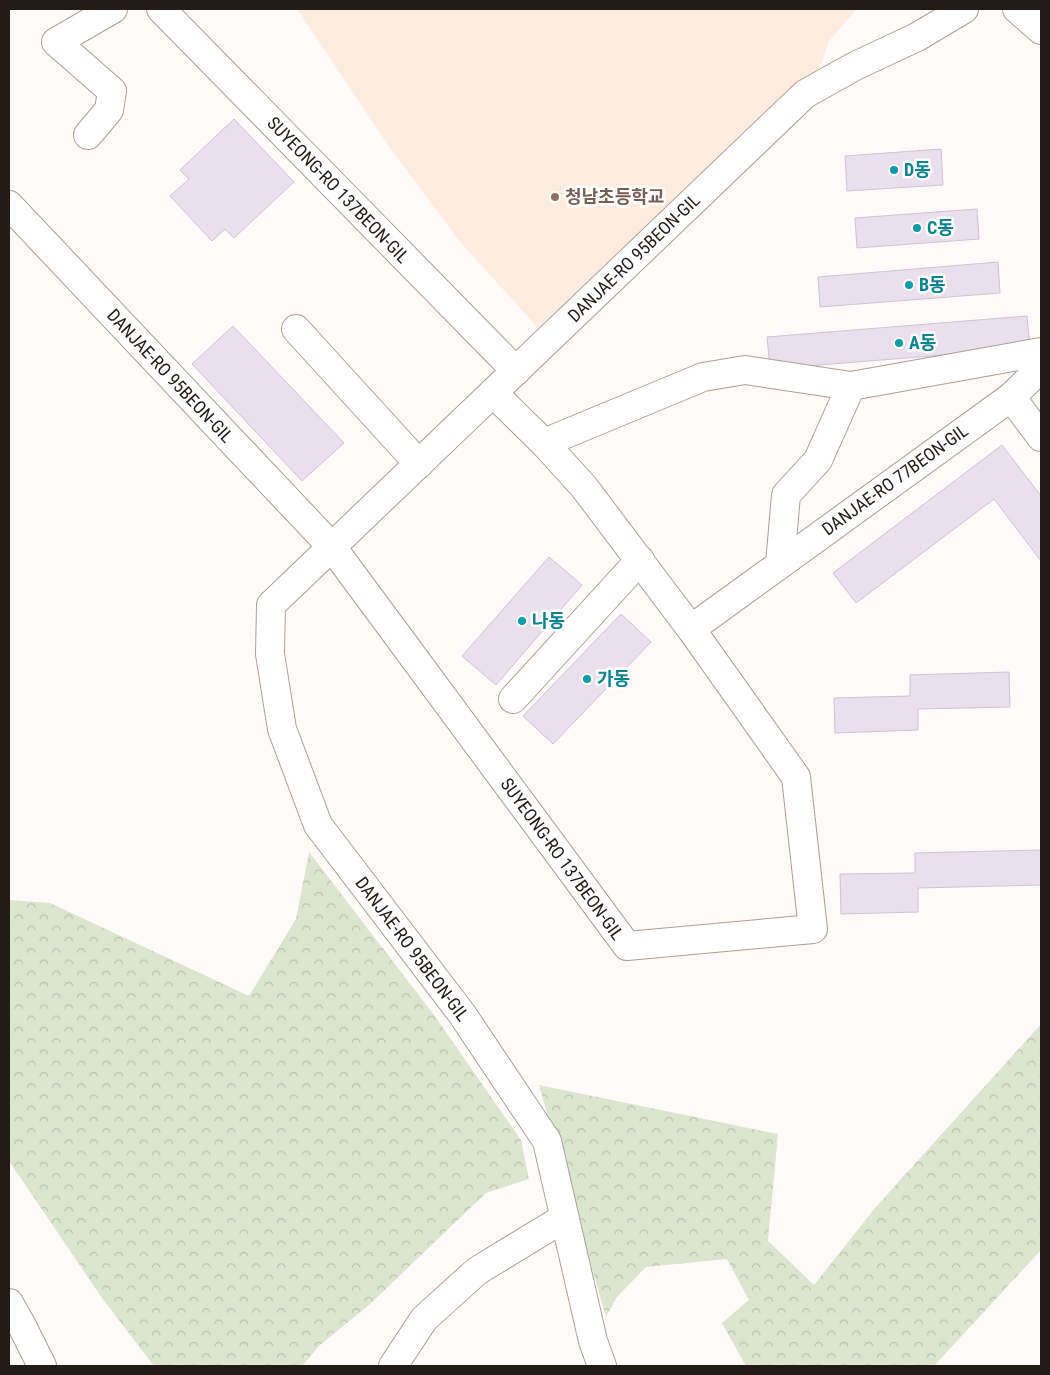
<svg xmlns="http://www.w3.org/2000/svg" width="1050" height="1375" font-family="'Roboto Condensed','Noto Sans KR',sans-serif">
	<defs>
		<pattern id="forest-crowns" width="20" height="18" patternUnits="userSpaceOnUse" patternTransform="scale(1.25)"><rect width="20" height="18" fill="#dce5cf"/><path d="M2 6a3 3 0 1 1 6 0M12 15a3 3 0 1 1 6 0" fill="none" stroke="#bcc4b1"/></pattern>
	</defs>
	<rect width="100%" height="100%" fill="#fefaf9"/>
	<polygon fill="#ffece1" points="297,9 857,9 829,41 819,71 540,330 460,242 390,148"/>
	<g fill="url(#forest-crowns)">
		<polygon points="309,852 434,1015 521,1140 529,1179 486,1193 370,1304 320,1345 302,1366 154,1366 102,1298 9,1161 9,900 50,903 249,996 296,919"/>
		<polygon points="1041,1024 1041,1250 934,1366 746,1366 722,1323 749,1300 727,1259 646,1267 616,1298 606,1317 539,1085 778,1134 768,1241 814,1285 875,1208"/>
	</g>
	<g fill="#e9dfed" stroke="#cec4d2">
		<polygon points="234,119 294,182 234,238 225,229 212,241 170,196 189,179 180,170"/>
		<polygon points="941,149 943,185 847,191 845,156"/>
		<polygon points="977,209 979,239 857,248 855,218"/>
		<polygon points="998,262 1000,293 820,307 818,277"/>
		<polygon points="1027,316 1030,348 770,369 767,337"/>
		<polygon points="233,326 344,443 302,481 192,364"/>
		<polygon points="1002,445 1041,496 1041,561 994,499 856,603 833,573"/>
		<polygon points="549,557 582,585 496,685 462,656"/>
		<polygon points="621,614 651,642 553,744 523,716"/>
		<polygon points="1009,672 1010,707 918,709 918,730 835,733 834,698 910,696 910,675"/>
		<polygon points="1041,850 1041,885 918,888 918,912 841,914 840,874 915,873 915,853"/>
	</g>
	<g fill="none" stroke-linecap="round" stroke-linejoin="round">
		<defs>
			<g id="minor">
				<polyline points="161,9 516,371"/>
				<polyline points="1017,9 1041,30"/>
				<polyline points="88,135 109,110 112,91 56,42 113,9"/>
				<polyline points="9,205 332,547 627,946 813,929 796,777 691,629 584,487 544,443 493,393"/>
				<polyline points="296,329 419,464"/>
				<polyline points="1041,368 1011,397 1041,437"/>
				<polyline points="544,443 703,377 745,370 851,386"/>
				<polyline points="780,564 786,495 818,460 851,386 1041,352"/>
				<polyline points="691,629 1011,397"/>
				<polyline points="513,699 640,560"/>
				<polyline points="9,1303 22,1326 42,1366"/>
				<polyline points="393,1366 424,1319 477,1271 564,1218"/>
				<polyline points="602,1366 593,1341 547,1141 462,1014 318,825 282,729 270,654 271,605 805,94 855,66 917,37 964,9"/>
			</g>
		</defs>
		<use href="#minor" stroke="#ac9e95" stroke-width="30"/>
		<use href="#minor" stroke="#fff" stroke-width="28"/>
	</g>
	<g fill="#0f9aa8" stroke="#fff" stroke-width="2">
		<circle cx="894" cy="170" r="5"/>
		<circle cx="917" cy="228" r="5"/>
		<circle cx="909" cy="285" r="5"/>
		<circle cx="899" cy="343" r="5"/>
		<circle cx="522" cy="621" r="5"/>
		<circle cx="587" cy="679" r="5"/>
	</g>
	<circle fill="#8d6e63" stroke="#fff" stroke-width="2" cx="555" cy="197" r="5"/>
	<g text-anchor="middle" stroke-width="5" stroke-linejoin="round" paint-order="stroke">
		<g font-size="18" font-weight="bold" fill="#0d838f" stroke="#fff" text-anchor="start">
			<text x="904" y="176">D동</text>
			<text x="927" y="234">C동</text>
			<text x="919" y="291">B동</text>
			<text x="909" y="349">A동</text>
			<text x="532" y="627">나동</text>
			<text x="597" y="685">가동</text>
		</g>
		<g font-size="18" fill="#221c19" stroke="#fff">
			<text transform="translate(338 190) rotate(46)" y="6">SUYEONG-RO 137BEON-GIL</text>
			<text transform="translate(634 258) rotate(-44)" y="6">DANJAE-RO 95BEON-GIL</text>
			<text transform="translate(170 376) rotate(47)" y="6">DANJAE-RO 95BEON-GIL</text>
			<text transform="translate(895 480) rotate(-36)" y="6">DANJAE-RO 77BEON-GIL</text>
			<text transform="translate(562 859) rotate(54)" y="6">SUYEONG-RO 137BEON-GIL</text>
			<text transform="translate(412 949) rotate(53)" y="6">DANJAE-RO 95BEON-GIL</text>
		</g>
		<g font-size="18" font-weight="bold" fill="#785e54" stroke="#fff" text-anchor="start">
			<text x="565" y="203">청남초등학교</text>
		</g>
	</g>
	<rect width="1050" height="1375" fill="none" stroke="#221c19" stroke-width="20"/>
</svg>
